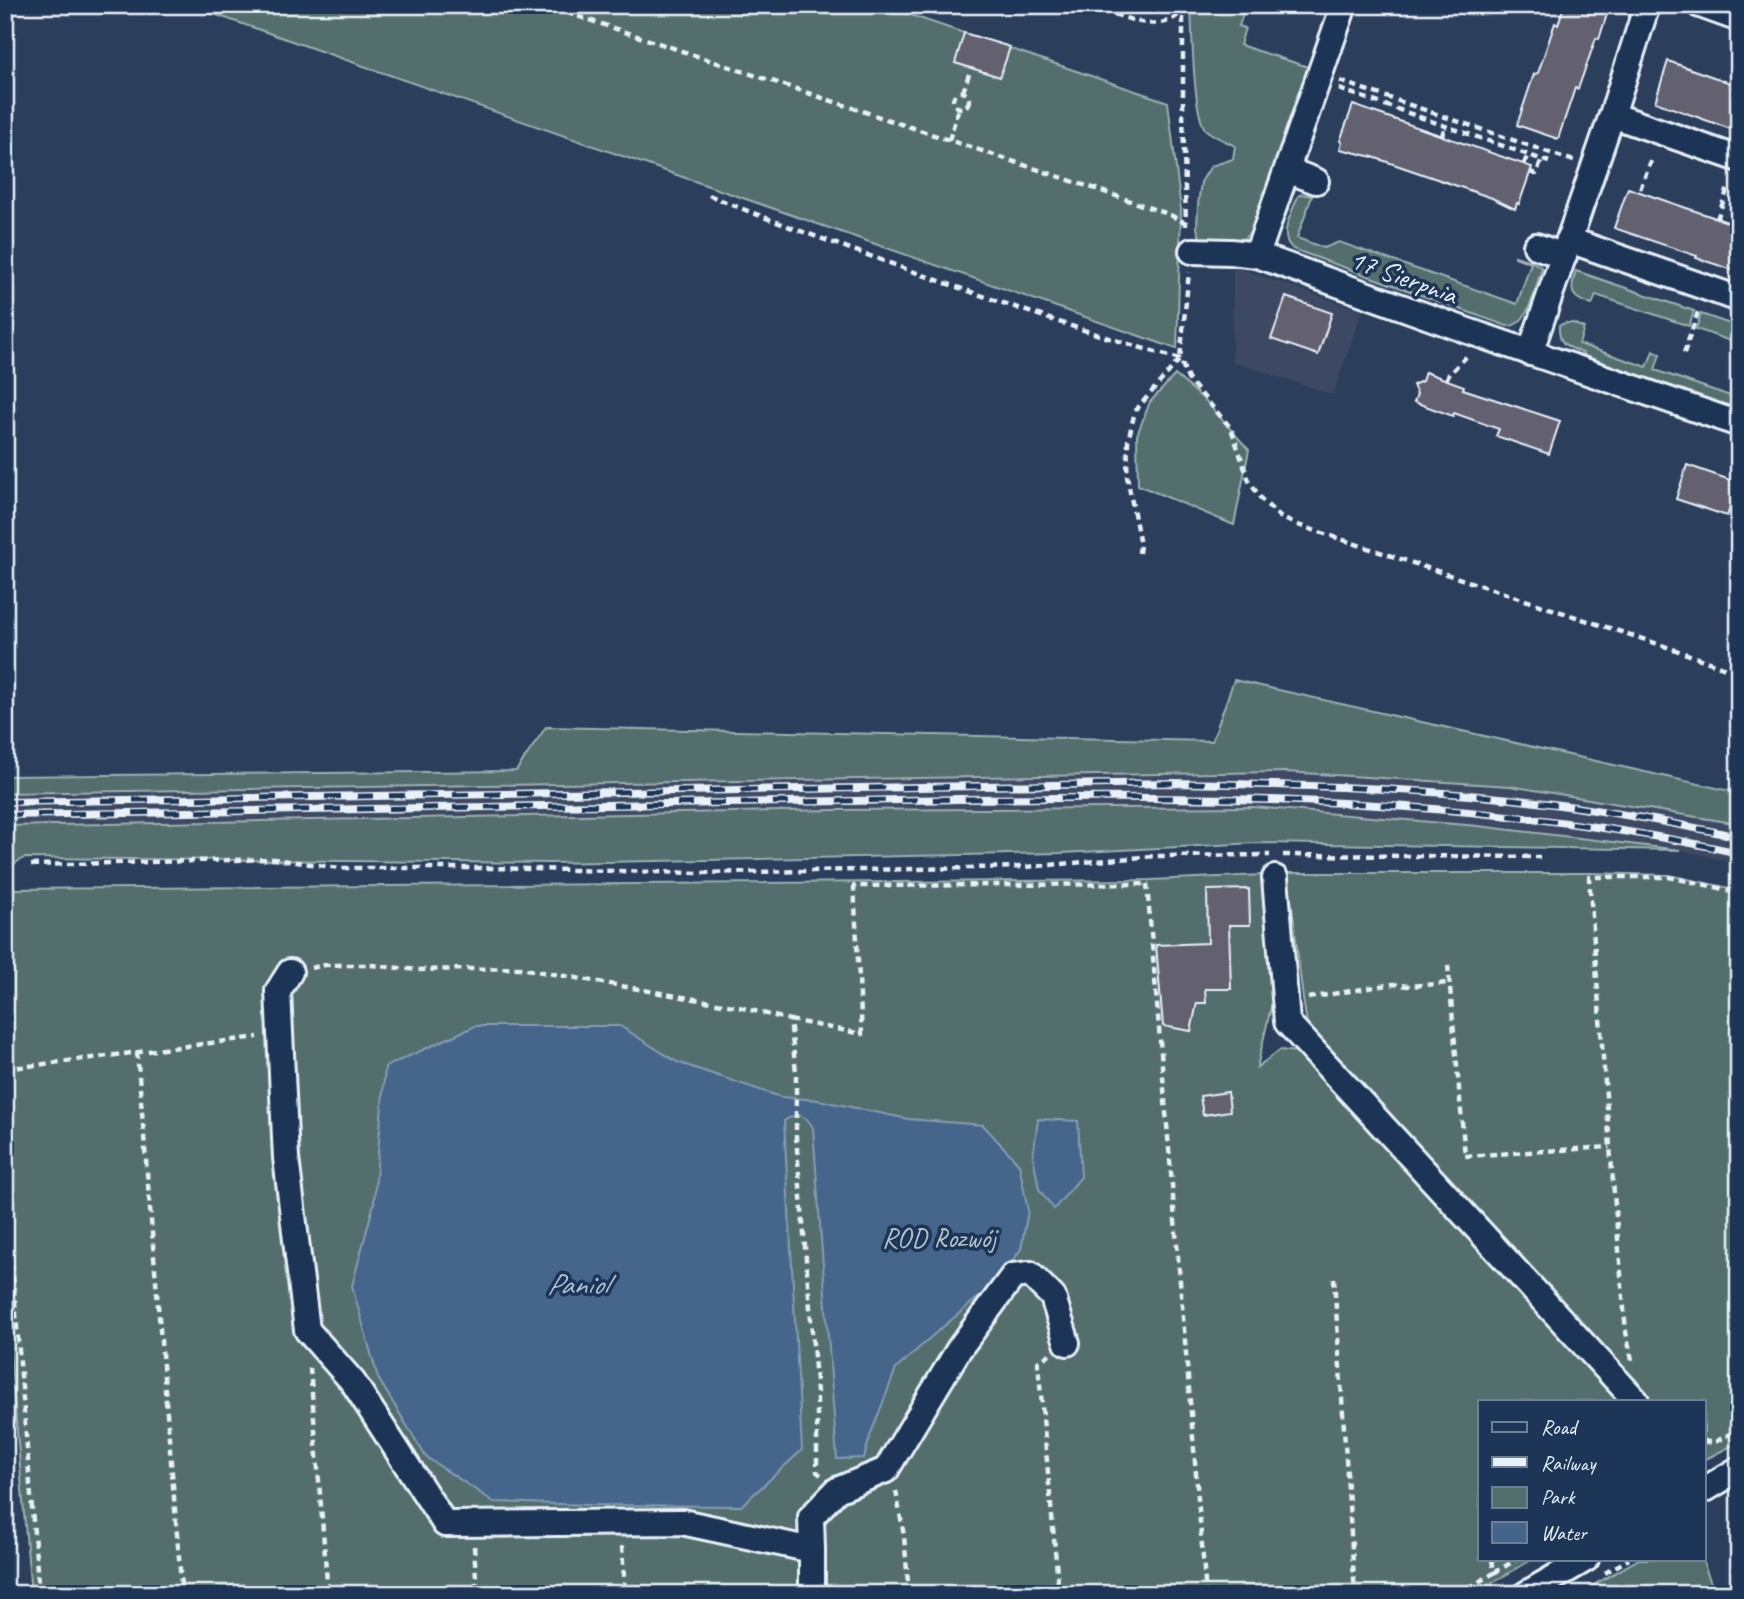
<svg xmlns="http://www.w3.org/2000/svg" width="1744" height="1599" font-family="Caveat,sans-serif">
	<rect width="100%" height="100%" fill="#2b3e5c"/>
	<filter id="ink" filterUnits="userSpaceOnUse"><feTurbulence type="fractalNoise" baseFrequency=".0143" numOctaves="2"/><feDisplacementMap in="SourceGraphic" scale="14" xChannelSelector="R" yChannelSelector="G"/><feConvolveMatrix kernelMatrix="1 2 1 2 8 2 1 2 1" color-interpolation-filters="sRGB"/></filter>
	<g filter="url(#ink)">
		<g fill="#3c4862">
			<polygon points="1233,266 1362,311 1333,395 1233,362 1232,360"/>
			<polygon points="1287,772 1510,786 1734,823 1739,824 1739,864 1680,850 1252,807 836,810 5,826 5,793"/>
		</g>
		<g fill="#526e6c" stroke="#9db0b2" stroke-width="2">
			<polygon points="188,5 881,5 1168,102 1181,210 1177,349"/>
			<path d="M1191 5H1246L1239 26 1245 28 1240 45 1311 68 1269 190 1253 230 1240 242 1207 244 1200 238 1197 228 1198 205 1201 182 1211 166 1233 159 1235 146C1226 141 1214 137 1206 130 1193 118 1192 27 1191 5Z"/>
			<path d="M1302 194 1312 196 1297 238 1324 248 1339 242 1517 304 1531 263 1515 257V256L1533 262 1542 268C1536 285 1529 328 1507 326L1293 249C1277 236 1292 213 1298 196Z"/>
			<path d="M1576 271 1694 311 1689 326 1596 295 1592 305C1570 298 1569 291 1576 271Z"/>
			<polygon points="1701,314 1739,327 1739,344 1696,329"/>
			<path d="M1566 323H1573L1584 328 1579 344 1647 367 1653 351 1660 354 1655 370 1736 398 1739 392V413L1581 359 1583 353C1566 346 1558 345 1559 325Z"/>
			<polygon points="1175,375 1205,400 1249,450 1234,525 1138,485 1137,435 1150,402"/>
			<polygon points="1234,680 1739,793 1739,824 1510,786 1286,772 5,793 5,776 516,771 546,727 1212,741"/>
			<polygon points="1252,807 1478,826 1680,850 1257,843 1062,853 550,863 24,858 5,869 5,826 836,810"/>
			<polygon points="1288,873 1589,873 1669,875 1739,890 1739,1442 1704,1460 1704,1401 1648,1401 1307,1024 1303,999"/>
			<polygon points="1263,875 1272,1003 1257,1067 1280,1050 1306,1053 1626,1401 1480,1401 1480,1559 1533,1559 1473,1594 31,1594 5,1293 5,889 1150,880"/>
			<polygon points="1639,1559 1702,1559 1715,1594 1578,1594"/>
		</g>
		<g fill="#44658a" stroke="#869db6" stroke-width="2">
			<path d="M475 1026H620L677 1062 781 1097 818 1100 908 1119 983 1125 1019 1164 1028 1211 1021 1249 999 1280 932 1336 896 1369 871 1433 864 1458 837 1459 813 1128C806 1114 797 1112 784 1121L802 1450 741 1506 590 1505 494 1502 426 1457 378 1378 352 1286 374 1203 385 1067Z"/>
			<polygon points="1038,1119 1078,1121 1081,1177 1054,1209 1039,1189 1033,1156"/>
		</g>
		<g fill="#646070" stroke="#e8f1f8" stroke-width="2">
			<polygon points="1564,5 1610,5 1599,39 1596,38 1578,89 1575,88 1558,139 1517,125 1534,74 1538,73 1555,23 1558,25"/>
			<polygon points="964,33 1010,47 1000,77 955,63"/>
			<polygon points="1668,61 1739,86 1739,132 1655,102"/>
			<polygon points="1353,105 1532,167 1519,204 1517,203 1515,209 1492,198 1373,157 1340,149 1342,142 1340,141"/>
			<polygon points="1628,188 1739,226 1739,269 1734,267 1733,270 1696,258 1697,256 1614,228"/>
			<polygon points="1286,297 1332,313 1318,355 1271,339"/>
			<polygon points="1425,372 1464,386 1463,389 1560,421 1549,454 1496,436 1499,429 1454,413 1453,416 1414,402 1417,394 1413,385 1422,381"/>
			<polygon points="1687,465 1739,483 1727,516 1676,499"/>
			<polygon points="1249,889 1250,925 1229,925 1231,989 1205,989 1206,1003 1197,1003 1191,1031 1163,1026 1156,945 1208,943 1207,890"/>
			<polygon points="1228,1092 1230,1111 1203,1115 1200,1096"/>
		</g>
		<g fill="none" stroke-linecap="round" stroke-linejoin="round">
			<defs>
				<g id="minor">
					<polyline points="1700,5 1739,19"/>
					<polyline points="1612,115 1739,159"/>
					<polyline points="1287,170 1316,181"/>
					<polyline points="1569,240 1739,299"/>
					<polyline points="1536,246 1564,256"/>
					<polyline points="1192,251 1231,252 1257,255 1468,331 1739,424"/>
					<polyline points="1257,255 1344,5"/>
					<polyline points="1530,353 1612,115 1647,5"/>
					<polyline points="1275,878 1287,1022 1636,1401"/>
					<polyline points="290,972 278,991 286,1158 307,1330 353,1382 445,1524 682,1522 812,1550 812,1594"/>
					<polyline points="1704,1490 1739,1469"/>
					<polyline points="812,1550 811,1517 837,1490 886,1470 959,1349 1013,1276 1030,1274 1053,1297 1067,1343"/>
					<polyline points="1526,1594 1586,1559"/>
				</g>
			</defs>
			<use href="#minor" stroke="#e8f1f8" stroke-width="30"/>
			<g stroke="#e8f1f8" stroke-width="4.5" stroke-dasharray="7 5" stroke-linecap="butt">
				<polyline points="544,5 1093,188 1168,214 1186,223"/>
				<path d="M1092 5C1113 13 1149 31 1170 20 1176 18 1179 14 1183 9"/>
				<polyline points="1183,5 1183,111 1186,226"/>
				<polyline points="1340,81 1574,161"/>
				<polyline points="1339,89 1549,162"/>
				<polyline points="963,92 970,71"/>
				<circle cx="961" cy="100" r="8"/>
				<polyline points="1442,136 1445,125"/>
				<polyline points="949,140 959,107"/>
				<polyline points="1524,164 1528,154"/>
				<polyline points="1530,172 1536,174 1542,160"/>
				<polyline points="1640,189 1651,161"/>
				<path d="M709 195C772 222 838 244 903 268 994 300 1086 333 1180 359L1188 379 1231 428 1249 481 1261 499 1280 517 1295 524 1673 649 1739 673"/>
				<polyline points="1717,219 1728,188"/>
				<polyline points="1684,353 1699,309"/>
				<polyline points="1446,380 1449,374 1469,354"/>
				<polyline points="1139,553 1140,545 1127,476 1128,441 1135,411 1180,359 1189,272"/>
				<polyline points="1283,855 1540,857"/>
				<polyline points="31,865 274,859 340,868 490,868 698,873 1025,867 1156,856 1270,855"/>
				<polyline points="1147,884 1206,1594"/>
				<polyline points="1448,965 1465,1156 1610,1147"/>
				<polyline points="311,968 325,965 371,965 418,970 520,968 739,1007 790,1020 796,1072 796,1137 817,1393 817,1472 821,1475"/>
				<polyline points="1308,998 1393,984 1408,986 1450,983"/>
				<polyline points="790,1020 862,1034 854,886 1149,884"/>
				<polyline points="137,1052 182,1594"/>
				<polyline points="5,1069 258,1037"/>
				<polyline points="5,1180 39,1594"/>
				<polyline points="1334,1278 1355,1594"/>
				<polyline points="1050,1354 1038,1362 1059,1594"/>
				<polyline points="1632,1360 1626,1332 1610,1147 1589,877 1669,877 1720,888 1736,893 1739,923"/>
				<polyline points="310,1368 328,1594"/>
				<polyline points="1704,1441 1713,1443 1739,1429"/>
				<polyline points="896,1491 904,1536 909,1594"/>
				<polyline points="474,1546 477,1594"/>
				<polyline points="622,1546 625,1594"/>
				<polyline points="1494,1573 1517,1559"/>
				<polyline points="1605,1573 1629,1559"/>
				<polyline points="1458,1594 1494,1573 1492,1559"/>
			</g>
			<use href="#minor" stroke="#1d3557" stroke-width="24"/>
			<defs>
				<g id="rail">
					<path d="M5 802 1171 783C1291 785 1410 787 1528 801 1599 809 1669 822 1739 837"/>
					<path d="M5 815C285 810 564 806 843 801 1142 796 1445 788 1739 853"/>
				</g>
			</defs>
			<use href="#rail" stroke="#e8f1f8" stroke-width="8"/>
			<use href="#rail" stroke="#1d3557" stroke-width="5" stroke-dasharray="16" stroke-linecap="butt"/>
		</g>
	</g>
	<g text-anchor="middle" stroke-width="7" stroke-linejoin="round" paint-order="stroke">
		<g font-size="28" fill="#e8f1f8" stroke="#1d3557">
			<text transform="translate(1404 276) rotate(20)" y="10">17 Sierpnia</text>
		</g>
		<g font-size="28" fill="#b4c3c7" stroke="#1d3557">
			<text x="939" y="1247">ROD Rozwój</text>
		</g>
		<g font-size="30" font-style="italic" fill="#afc0d2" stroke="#1d3557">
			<text x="577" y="1294">Paniol</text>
		</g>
	</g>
	<rect width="1744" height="1599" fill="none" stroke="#1d3557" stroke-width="28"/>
	<rect x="14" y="14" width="1716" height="1571" fill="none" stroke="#e8f1f8" stroke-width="2.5" filter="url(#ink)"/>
	<rect x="1478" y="1400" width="228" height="161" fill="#1d3557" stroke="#6e8097" stroke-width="2"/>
	<rect x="1492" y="1422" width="35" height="10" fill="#1d3557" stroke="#6e8097" stroke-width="2"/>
	<text x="1541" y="1434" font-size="21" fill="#e8f1f8">Road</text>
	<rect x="1492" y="1457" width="35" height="10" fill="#e8f1f8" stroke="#6e8097" stroke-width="2"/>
	<text x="1541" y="1470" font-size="21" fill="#e8f1f8">Railway</text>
	<rect x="1492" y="1487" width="35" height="21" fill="#526e6c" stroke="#6e8097" stroke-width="2"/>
	<text x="1541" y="1504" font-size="21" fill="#e8f1f8">Park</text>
	<rect x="1492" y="1522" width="35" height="21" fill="#44658a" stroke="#6e8097" stroke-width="2"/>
	<text x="1541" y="1540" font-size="21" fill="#e8f1f8">Water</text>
</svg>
